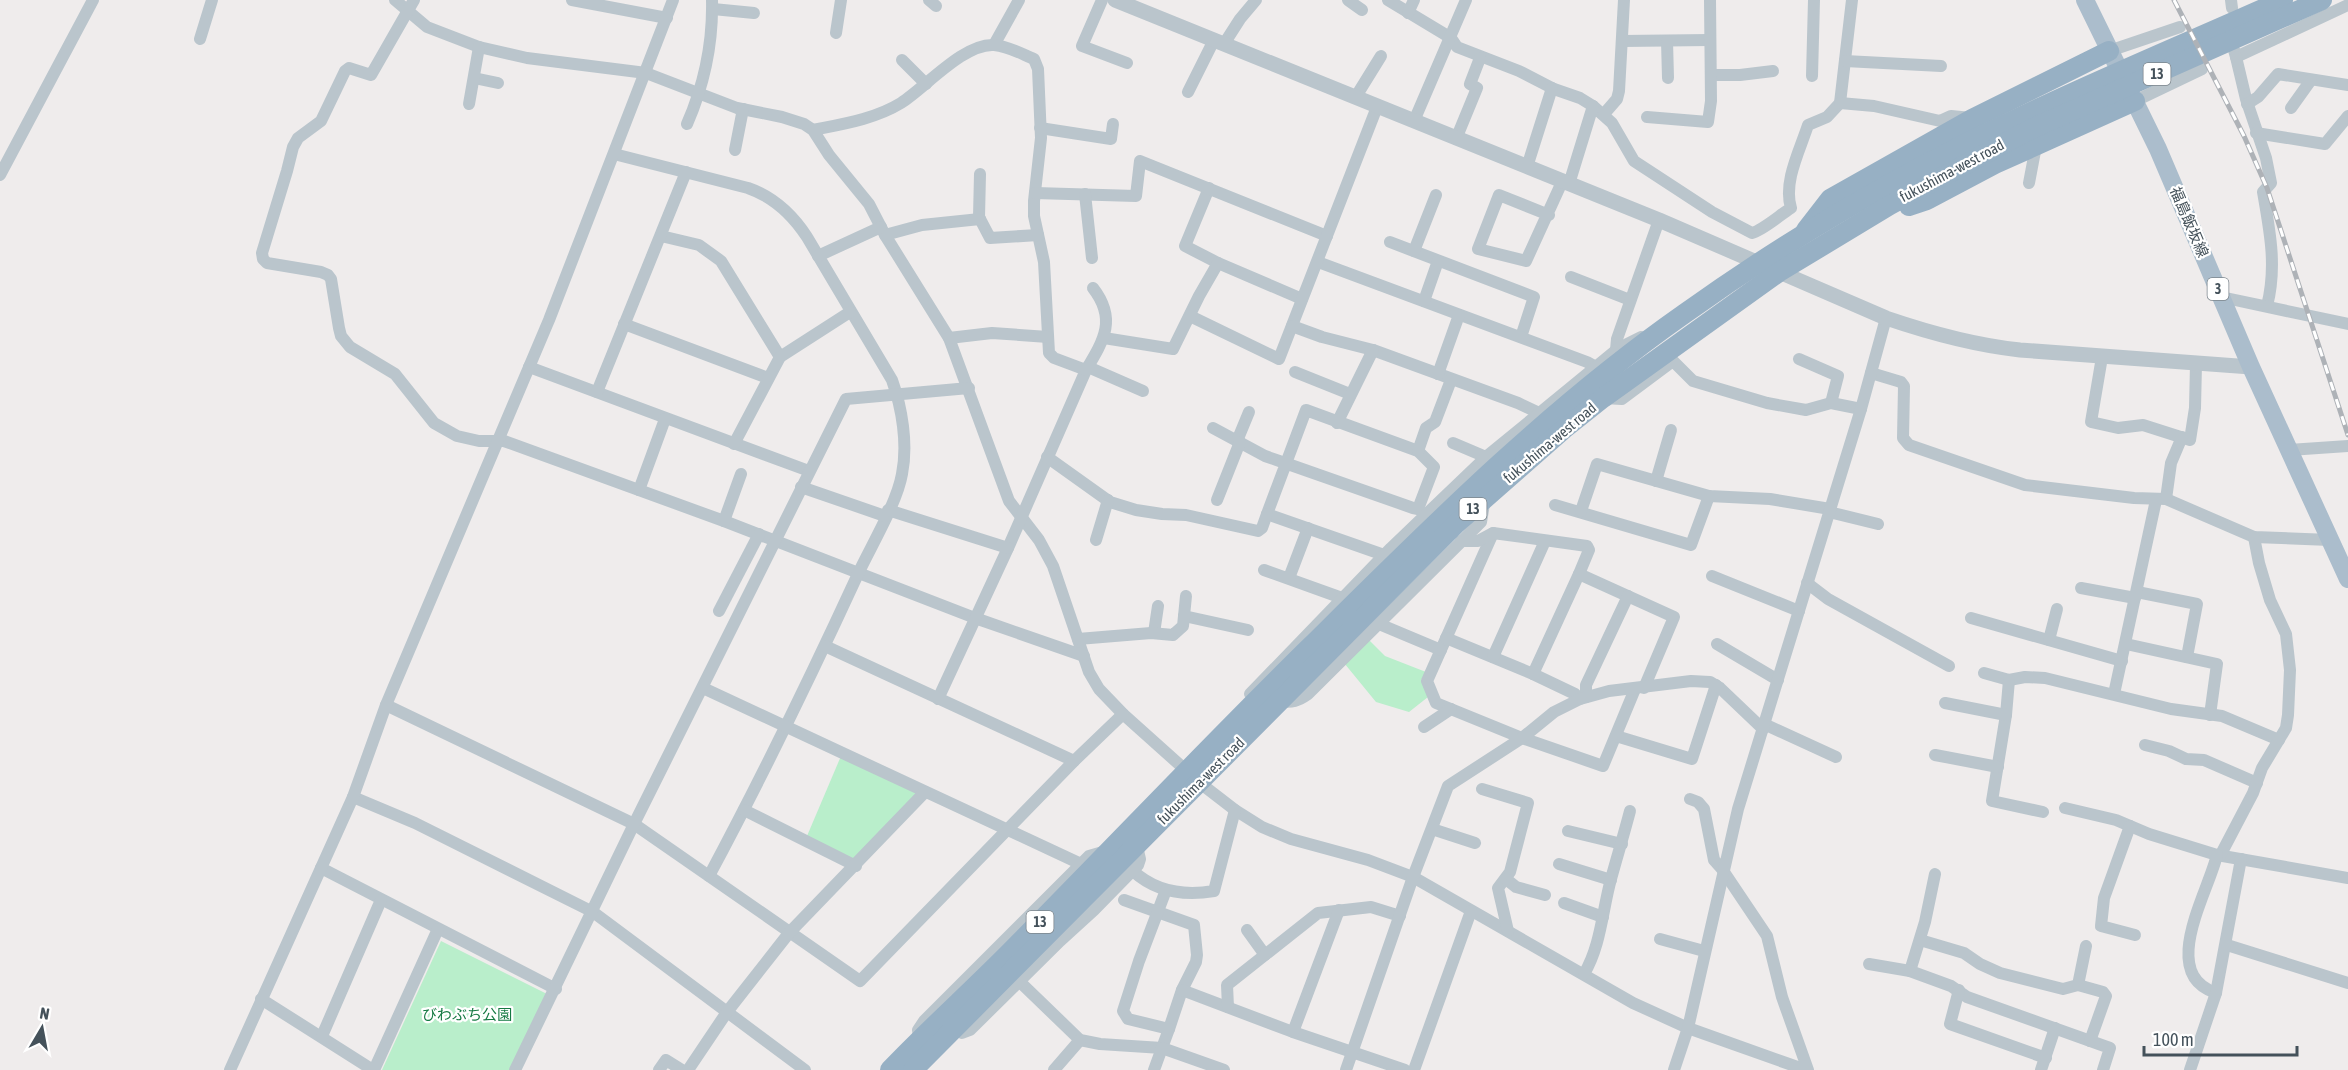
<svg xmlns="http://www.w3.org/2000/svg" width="2348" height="1070" font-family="'Asap Condensed','Noto Sans JP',sans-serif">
	<rect width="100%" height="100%" fill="#efecec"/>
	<g fill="#b9eecb">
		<polygon points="1364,635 1385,656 1426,672 1421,680 1428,697 1409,712 1376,702 1340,658"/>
		<polygon points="841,756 918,794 855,860 807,836"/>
		<polygon points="441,941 549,995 513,1070 382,1070"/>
	</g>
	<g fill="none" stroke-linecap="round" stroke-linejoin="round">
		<g stroke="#bac5cc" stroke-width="12">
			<polyline points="395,0 427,27 479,47 527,58 646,73 737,108 782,117 804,124 813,130 829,155 869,204 885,235 949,338 1009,501 1039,540 1053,566 1089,672 1099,689 1123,714 1200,783 1235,810 1262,827 1291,839 1368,860 1413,877 1633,1003 1688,1028 1806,1070"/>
			<polyline points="414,0 371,75 349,68 345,71 321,121 298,138 293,147 287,171 262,253 263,259 267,263 321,272 328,275 331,279 339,328 341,336 350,347 395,374 434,423 457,436 479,441 504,441 724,521 975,618 1084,656"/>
			<polyline points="572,0 667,18"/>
			<polyline points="929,0 936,6"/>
			<polyline points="1102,0 1082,46 1127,63"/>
			<polyline points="1348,0 1362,10"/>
			<path d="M1388 0 1451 38 1457 47 1519 71 1554 89 1580 98 1593 106 1612 123 1634 161 1712 212 1752 233C1763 230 1780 215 1791 208 1783 182 1800 150 1808 125L1827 117 1840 103 1852 0"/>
			<polyline points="2231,0 2232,8"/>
			<polyline points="713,9 754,13"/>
			<polyline points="1408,13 1414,0"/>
			<polyline points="836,33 841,0"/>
			<polyline points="200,39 212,0"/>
			<polyline points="1622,41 1710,40"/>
			<polyline points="1667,41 1668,78"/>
			<polyline points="1224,44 1240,19 1256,0"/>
			<polyline points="994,45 1019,0"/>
			<polyline points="2234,50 2236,57 2348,5"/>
			<polyline points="2109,51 2180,27"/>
			<path d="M2236 57 2246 99 2266 158 2271 183 2263 192C2270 232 2277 267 2267 306"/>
			<polyline points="902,60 926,84"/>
			<polyline points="1845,61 1941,66"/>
			<polyline points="1711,75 1740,75 1773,71"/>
			<polyline points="1812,76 1814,0"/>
			<polyline points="474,78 498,83"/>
			<polyline points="1188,92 1214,40"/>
			<polyline points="1355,98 1381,56"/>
			<polyline points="2135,101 2202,69"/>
			<polyline points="1840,103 1874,106 1940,121 1951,116 1971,118"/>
			<polyline points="469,104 479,47"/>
			<polyline points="2247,104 2258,97 2278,74 2348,85"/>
			<polyline points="2291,108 2311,80"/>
			<polyline points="1604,114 1617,99 1619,91 1624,0"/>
			<polyline points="1647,117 1708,122 1711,101 1710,0"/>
			<polyline points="1414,121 1466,0"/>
			<path d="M687 124C704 85 713 43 712 0"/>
			<polyline points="1040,128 1111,139 1113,124"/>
			<path d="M813 130C843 124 875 119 901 103 926 87 964 43 994 45 1008 46 1022 54 1034 59L1038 69 1041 138 1034 201V216L1044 262 1049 353 1054 358 1086 370 1008 548 938 699"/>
			<polyline points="2256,133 2325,144 2348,116"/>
			<polyline points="1456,139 1477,88 1470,84 1480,58"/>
			<polyline points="735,150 743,109"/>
			<path d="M614 154 748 188C774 197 792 214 807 237L892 380C902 408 908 444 902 474 897 503 871 546 858 574 811 676 762 777 709 876"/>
			<polyline points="1527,167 1552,88"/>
			<polyline points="980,174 979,217 990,238 1038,235"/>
			<polyline points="0,175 93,0"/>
			<polyline points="2029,183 2036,146"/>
			<polyline points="1569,184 1593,106"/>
			<polyline points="1209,188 1185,246 1218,263 1302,299"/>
			<polyline points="1035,193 1136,196 1140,161 1327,236"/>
			<polyline points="1085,194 1092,258"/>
			<polyline points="1549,215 1499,195 1478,249 1526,261 1562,182"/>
			<polyline points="885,235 922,225 980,219"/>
			<polyline points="661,236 699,245 721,261 780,357"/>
			<polyline points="1390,242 1534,297 1521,337"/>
			<polyline points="1414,251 1436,195"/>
			<polyline points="818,256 881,227"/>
			<polyline points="1318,262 1587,362 1596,367"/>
			<polyline points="1571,277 1630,300"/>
			<polyline points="2221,297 2348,324"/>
			<polyline points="1424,301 1438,261"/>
			<polyline points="1190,316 1279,359 1377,107"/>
			<polyline points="624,324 768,378"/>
			<polyline points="1292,326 1322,337 1373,350 1518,403 1539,413"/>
			<polyline points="949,338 992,333 1048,337"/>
			<polyline points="1104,338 1173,349 1199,296 1218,263"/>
			<polyline points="1616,350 1617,339 1659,220"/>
			<polyline points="2102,357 2091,422 2118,428 2143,425 2190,440 2195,408 2196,364"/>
			<polyline points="1799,359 1838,376 1831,403"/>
			<polyline points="529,367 809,471"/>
			<polyline points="1088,367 1143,391"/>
			<path d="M1086 370C1104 340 1117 319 1093 288"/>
			<polyline points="1295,372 1350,394"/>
			<polyline points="1871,373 1901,382 1904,386 1903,438 1909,445 2025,485 2134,498 2166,499 2254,537 2330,540"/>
			<polyline points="1438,374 1459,315"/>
			<polyline points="597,392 686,172"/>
			<polyline points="1603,398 1622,399 1673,361 1693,381 1767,403 1806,410 1831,403 1861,409"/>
			<polyline points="1337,423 1373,350"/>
			<polyline points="1213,428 1265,456 1285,463 1413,508 1418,509 1434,467 1418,451 1306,410 1267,514 1384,555"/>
			<polyline points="1237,441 1249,412"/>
			<polyline points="1453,443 1486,457"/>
			<polyline points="734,444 780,357 850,312"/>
			<polyline points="2289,450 2348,446"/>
			<polyline points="1418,451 1426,428 1435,422 1451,380"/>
			<polyline points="1047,457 1110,502 1136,510 1162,514 1186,515 1258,531 1262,528 1267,514"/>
			<polyline points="1656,481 1671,430"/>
			<polyline points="801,487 885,516"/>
			<polyline points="639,490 665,419"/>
			<polyline points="2166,499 2171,463 2182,437"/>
			<polyline points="1217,500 1240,442"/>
			<polyline points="1555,505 1691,545 1709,496"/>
			<polyline points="888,510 1008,548"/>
			<polyline points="1581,511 1597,464 1709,496 1770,499 1830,509"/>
			<polyline points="1829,512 1878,524"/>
			<polyline points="724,521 741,474"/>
			<polyline points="1493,533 1427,681 1436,703 1522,738 1603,766 1635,689"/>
			<polyline points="1096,540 1108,500"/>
			<polyline points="1461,541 1478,541 1493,533 1587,546 1589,550 1579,574"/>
			<polyline points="1264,570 1342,598"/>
			<polyline points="1712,576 1799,611"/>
			<polyline points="1289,578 1308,528"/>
			<polyline points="1807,583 1828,599 1949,666"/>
			<polyline points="2081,588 2135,598"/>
			<polyline points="2137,592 2197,604 2187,657"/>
			<polyline points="719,611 759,534"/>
			<polyline points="1184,616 1248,630"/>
			<polyline points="1971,618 2122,661"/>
			<polyline points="1379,624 1441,650"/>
			<polyline points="1154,633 1158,606"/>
			<polyline points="1446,638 1533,674 1575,694 1580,699"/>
			<polyline points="1078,639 1151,633 1173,635 1183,626 1186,596"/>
			<polyline points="2049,640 2057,609"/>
			<polyline points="1717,644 1778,680"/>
			<polyline points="2126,644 2217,664 2210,715"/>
			<polyline points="825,646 1074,761"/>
			<polyline points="1493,657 1545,541"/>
			<polyline points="1984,673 2009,680 2025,677 2045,678 2171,709 2222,716 2279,740"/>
			<polyline points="1533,674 1579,574 1674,617 1644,688"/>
			<polyline points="2009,680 2006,715 1992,801 2043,812"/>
			<polyline points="703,688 1081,864"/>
			<polyline points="1250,694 1391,548 1486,457 1619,348 1641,337"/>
			<polyline points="2114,694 2156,500"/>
			<polyline points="1586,697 1586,685 1628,596"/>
			<path d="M1280 701C1292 703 1298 701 1308 694L1481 522 1485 498"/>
			<polyline points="1945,703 2006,715"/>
			<polyline points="386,705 634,824 860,981 1074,761 1123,714"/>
			<polyline points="1764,724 1836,757"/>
			<polyline points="1424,727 1451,709"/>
			<polyline points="1616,736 1692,759 1716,685"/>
			<polyline points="2145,745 2169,751 2186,759 2204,760 2257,783"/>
			<polyline points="1935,755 1998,767"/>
			<polyline points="1482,789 1528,803 1510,872 1498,888 1508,931"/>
			<polyline points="353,797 415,823 593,912 805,1070"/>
			<polyline points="1690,799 1698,802 1704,809 1714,860 1722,869 1767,936 1782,997 1808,1070"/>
			<polyline points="2065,808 2116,820 2149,834 2217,855 2348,878"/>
			<polyline points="744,810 856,866"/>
			<polyline points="2130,826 2104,898 2101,926 2135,935"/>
			<polyline points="1432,829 1475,843"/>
			<polyline points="1568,831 1622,844"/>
			<polyline points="2220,856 2253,793 2262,768 2286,728 2288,715 2290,670 2286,634 2270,600 2259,563 2254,537"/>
			<polyline points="1559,864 1611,880"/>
			<polyline points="321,868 556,989"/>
			<path d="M1133 871C1156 892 1185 896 1214 891L1235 810"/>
			<polyline points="1935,874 1925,922 1910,971 1951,986 1967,997 2110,1048 2103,1070"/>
			<polyline points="1506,879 1516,887 1545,895"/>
			<polyline points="1124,900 1194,925 1197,955 1196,962 1182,990 1169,1029"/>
			<polyline points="1564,903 1603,917"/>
			<polyline points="1247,930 1265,955"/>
			<polyline points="1660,939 1704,951"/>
			<polyline points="1920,940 1964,953 1980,964 2000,973 2063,989 2078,985 2086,946"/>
			<polyline points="2227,945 2348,983"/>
			<polyline points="1869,964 1910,971"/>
			<path d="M1584 974C1601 945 1602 912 1611 879 1617 857 1624 834 1630 811"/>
			<polyline points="1019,981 1080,1040 1100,1044 1162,1048 1169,1029 1128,1019 1123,1011 1139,961 1166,890"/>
			<polyline points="2078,985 2103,992 2106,996 2090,1041"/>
			<polyline points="1182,990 1293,1032 1405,1070"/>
			<polyline points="1959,990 1950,1024 2046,1058"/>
			<path d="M2216 993C2158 974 2208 893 2217 855"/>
			<polyline points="261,999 373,1070"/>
			<polyline points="1228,1007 1227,985 1318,913 1371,907 1400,916"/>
			<polyline points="954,1028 962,1033 970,1030 1060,941 1094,910 1138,865 1140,859 1137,846"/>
			<polyline points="1293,1032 1339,910"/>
			<polyline points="322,1036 381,900"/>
			<polyline points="919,1038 918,1030 924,1021 1089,856 1106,851"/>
			<polyline points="230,1070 353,797 386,705 549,320 673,0"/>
			<polyline points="374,1070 438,929"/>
			<polyline points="515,1070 634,824 846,399 969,388"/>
			<polyline points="659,1070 666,1060 682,1070"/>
			<polyline points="688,1070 727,1012 789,933 925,792"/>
			<polyline points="1054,1070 1080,1040"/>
			<polyline points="1154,1070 1162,1048 1224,1070"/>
			<polyline points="1346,1070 1413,877 1448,786 1522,738 1554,712 1580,699 1609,691 1691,681 1710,682 1720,688 1763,729"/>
			<polyline points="1414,1070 1471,911"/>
			<polyline points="1674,1070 1688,1028 1738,809 1861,409 1886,318"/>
			<polyline points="2041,1070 2055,1028"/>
			<polyline points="2190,1070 2216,993 2241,859"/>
		</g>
		<path stroke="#bac5cc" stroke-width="15" d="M1115 0 1659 220 1886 318C1930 333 1973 345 2020 350L2251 367"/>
		<polyline stroke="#abbdcc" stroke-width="18" points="2085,0 2158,149 2251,367 2348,579"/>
		<g stroke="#97b0c4" stroke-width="20">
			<polyline points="1909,206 1927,200 1995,164 2135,101"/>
			<polyline points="1806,230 1830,199 1972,119 2109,51"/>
			<path d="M890 1070C931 1027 975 988 1017 945 1115 846 1211 744 1311 646 1429 529 1547 410 1684 314 1751 266 1822 221 1895 181 2019 112 2153 58 2283 0"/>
			<polyline points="913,1070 1456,524 1564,429 1603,398 1779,272 1890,205 2031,129 2322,0"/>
		</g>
		<defs>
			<polyline id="rail" points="2174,0 2244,136 2267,188 2348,435"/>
		</defs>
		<use href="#rail" stroke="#aeb2b7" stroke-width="5"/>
		<use href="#rail" stroke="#fff" stroke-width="3" stroke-dasharray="9" stroke-linecap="butt"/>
	</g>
	<g text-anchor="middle" stroke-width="4.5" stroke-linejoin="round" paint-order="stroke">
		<g fill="#fff" stroke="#7c858c" stroke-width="1.5">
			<rect x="2143.5" y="63" width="27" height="22" rx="4.5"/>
			<rect x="2207.5" y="278" width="21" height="22" rx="4.5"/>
			<rect x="1459.5" y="498" width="27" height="22" rx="4.5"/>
			<rect x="1026.5" y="911" width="27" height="22" rx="4.5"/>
		</g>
		<g font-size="14" font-weight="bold" fill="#44515a">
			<text x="2157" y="79">13</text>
			<text x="2218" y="294">3</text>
			<text x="1473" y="514">13</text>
			<text x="1040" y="927">13</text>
		</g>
		<g font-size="15" fill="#44515a" stroke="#fff">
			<text transform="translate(1952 171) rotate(-28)" y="5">fukushima-west road</text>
			<text transform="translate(2189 222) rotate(67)" y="5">福島飯坂線</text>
			<text transform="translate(1550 443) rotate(-40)" y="5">fukushima-west road</text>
			<text transform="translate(1201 781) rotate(-45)" y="5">fukushima-west road</text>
		</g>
		<g font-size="15" fill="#167a43" stroke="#fff">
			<text x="467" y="1020">びわぶち公園</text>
		</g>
	</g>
	<g transform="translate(42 1028) rotate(10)" stroke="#ffffff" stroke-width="4.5" paint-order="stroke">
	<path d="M0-4.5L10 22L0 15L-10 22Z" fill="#44515a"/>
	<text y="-9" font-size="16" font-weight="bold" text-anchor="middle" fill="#44515a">N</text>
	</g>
	<path d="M2144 1046v9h153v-9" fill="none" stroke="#44515a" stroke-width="3"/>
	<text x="2153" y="1046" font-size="18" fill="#44515a" stroke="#ffffff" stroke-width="4.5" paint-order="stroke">100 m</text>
</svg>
